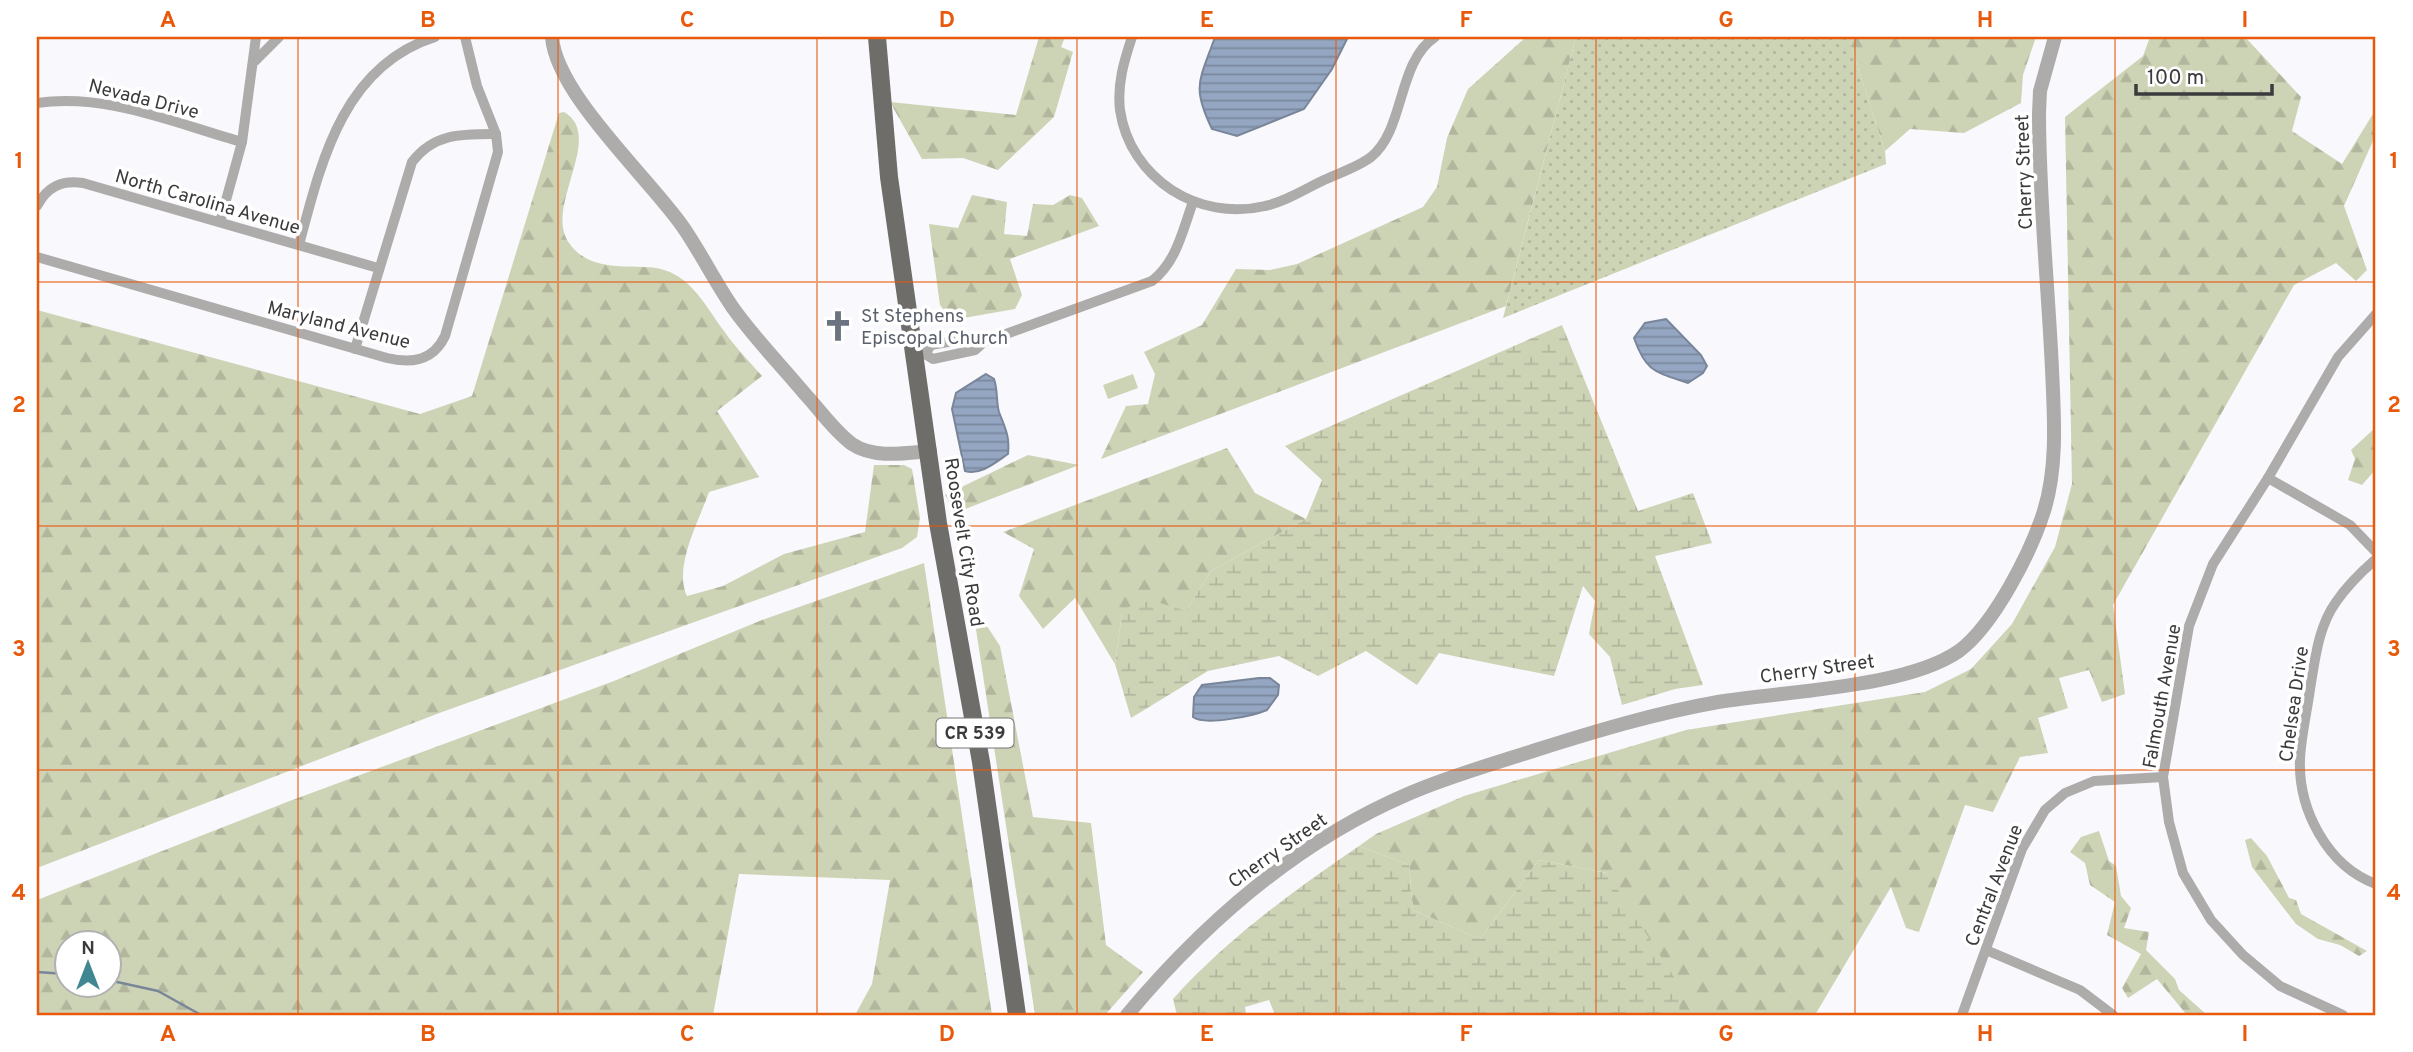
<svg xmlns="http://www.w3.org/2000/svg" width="2413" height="1052" font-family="Overpass,sans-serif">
	<defs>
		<pattern id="grass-dots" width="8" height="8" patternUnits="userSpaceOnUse" patternTransform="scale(1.75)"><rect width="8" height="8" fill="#cdd3b5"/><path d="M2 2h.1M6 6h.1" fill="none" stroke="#b1b69d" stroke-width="1.8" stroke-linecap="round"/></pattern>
		<pattern id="forest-firs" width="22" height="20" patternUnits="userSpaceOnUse" patternTransform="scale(1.75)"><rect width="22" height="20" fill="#cdd3b5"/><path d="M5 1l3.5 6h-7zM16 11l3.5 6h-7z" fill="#b1b69d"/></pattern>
		<pattern id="wetland-marsh" width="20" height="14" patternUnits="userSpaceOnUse" patternTransform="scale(1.75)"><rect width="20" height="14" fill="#cdd3b5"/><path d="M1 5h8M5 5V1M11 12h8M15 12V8" fill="none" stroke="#b1b69d"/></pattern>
		<pattern id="water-rules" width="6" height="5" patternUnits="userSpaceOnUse" patternTransform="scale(1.75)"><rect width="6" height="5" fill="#94a6c1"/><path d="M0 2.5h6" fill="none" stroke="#7a889e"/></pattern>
	</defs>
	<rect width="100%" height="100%" fill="#f9f9fd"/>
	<polygon fill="url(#grass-dots)" points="1576,37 1848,37 1885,151 1886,164 1503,318"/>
	<g fill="url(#forest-firs)" fill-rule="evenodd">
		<polygon points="1039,37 1065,37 1061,47 1073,52 1054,117 998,170 963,158 922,159 890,102 1016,115"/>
		<polygon points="1526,37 1576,37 1506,306 1101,459 1126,406 1148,404 1155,374 1144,352 1202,325 1236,269 1270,270 1297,264 1423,207 1437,187 1447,138 1468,89"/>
		<polygon points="1848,37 2036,37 2023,75 2021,103 1964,133 1910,129 1885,151"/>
		<polygon points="2150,37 2245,37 2301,97 2292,131 2342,164 2376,109 2376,134 2344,206 2367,270 2356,281 2336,263 2294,285 2113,605 2125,694 2102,702 2089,670 2059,678 2068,708 2038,718 2048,753 2020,757 1993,812 1965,805 1919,932 1906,928 1891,887 1815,1015 1679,1015 1607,873 1539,860 1480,939 1413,910 1409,865 1359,846 1376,834 1464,796 1686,730 1925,692 1971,669 2012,624 2055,547 2072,484 2065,117 2143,56"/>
		<path d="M564 112C606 136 543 207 569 243 595 279 641 259 670 272 696 284 708 310 724 331 735 347 749 361 762 376L717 411 759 477 709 492C699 521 673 567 687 596L723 586 784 554 865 532 874 465H904L912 469 920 518 917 537 902 548 442 712 37 868V310L420 414 472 396 559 113Z"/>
		<polygon points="972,195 1007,202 1004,234 1027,236 1033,204 1053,205 1070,195 1082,198 1099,226 1010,259 1022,295 1015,309 952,320 940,305 929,224 958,228"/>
		<polygon points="2376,427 2376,469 2362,485 2348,480 2355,459 2351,450"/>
		<polygon points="1227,448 1255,493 1306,519 1211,571 1186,611 1122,613 1115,664 1075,598 1043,629 1019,596 1034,549 1003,532"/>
		<polygon points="1028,455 1079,465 955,513 945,495"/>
		<path d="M924 563 992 1015H855L872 984 890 880 739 874 713 1015H37V900L287 802 614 681 762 620ZM66 944H108V986H66Z"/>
		<polygon points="975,623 985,623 1000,646 1033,817 1091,823 1106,945 1143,972 1105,1015 1035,1015"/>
		<polygon points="2099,831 2109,861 2116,866 2121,896 2131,908 2124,928 2149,932 2146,950 2175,979 2179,990 2207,1015 2187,1015 2157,979 2128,998 2122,988 2141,954 2107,935 2115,902 2090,885 2085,863 2070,852 2081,837"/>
		<polygon points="2251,838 2267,856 2289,898 2296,900 2301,914 2367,951 2359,956 2340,945 2318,939 2296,924 2252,867 2245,840"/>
	</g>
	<g fill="url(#wetland-marsh)">
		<polygon points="1562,325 1638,511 1693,493 1712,543 1655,556 1703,685 1675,689 1622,705 1610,657 1589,634 1595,601 1583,586 1554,676 1439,653 1417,685 1366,651 1318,676 1279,656 1208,671 1131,718 1115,664 1122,613 1141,597 1186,611 1211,571 1306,519 1322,480 1285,446"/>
		<path d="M1359 846 1409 865 1413 910 1480 939 1539 860 1607 873 1676 980 1680 1013 1275 1015 1269 1000 1245 1007 1246 1015H1177L1173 999C1227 939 1293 891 1359 846Z"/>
	</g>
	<polygon fill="#cdd3b5" points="1133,374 1138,388 1108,399 1103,385"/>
	<g fill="url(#water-rules)" stroke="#798699" stroke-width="2">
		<path d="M1215 37H1348L1332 69 1304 109 1237 136 1212 129C1191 86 1200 80 1215 37Z"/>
		<path d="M1666 319 1701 355 1707 366 1703 373 1688 383C1655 372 1646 372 1634 338L1645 323Z"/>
		<path d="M986 374 994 379C998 390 996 402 999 412 1005 428 1010 436 1008 454 996 462 980 476 965 471L952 409 956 393Z"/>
		<path d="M1259 678H1270L1279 685 1278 695 1267 710C1253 716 1205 726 1193 717L1194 697 1202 685Z"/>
	</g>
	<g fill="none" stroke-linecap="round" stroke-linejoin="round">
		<g stroke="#798699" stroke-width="2.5">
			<polyline points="37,972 66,974"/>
			<polyline points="108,980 158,991 201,1015"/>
		</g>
		<g stroke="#adacab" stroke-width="10">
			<path d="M1132 37C1124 61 1117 84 1120 110 1130 179 1199 222 1265 206 1285 202 1305 189 1324 180 1339 173 1358 167 1371 157 1405 130 1397 62 1435 37"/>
			<polyline points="255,61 279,37"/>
			<path d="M37 103C107 93 174 123 242 142"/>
			<path d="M37 206C47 187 61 180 83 183L378 268"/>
			<polyline points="220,222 242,142 256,37"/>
			<path d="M299 245C321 162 343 66 435 37"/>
			<path d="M37 257 387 358C412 364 433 361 445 336L498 152 496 134 477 86 465 37"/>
			<path d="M355 349 412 162C434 133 462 134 496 134"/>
			<polyline points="925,354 931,345 970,338 984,342"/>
			<path d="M916 355 925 354 933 359 975 350 984 342 1152 281C1177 261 1182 232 1193 202"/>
			<polyline points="2268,478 2350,525 2376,552"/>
			<path d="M2376 559C2361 572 2347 586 2336 602 2318 627 2315 660 2310 689 2307 712 2301 736 2300 759 2298 809 2327 866 2376 884"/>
			<polyline points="1986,950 2080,990 2113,1015"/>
			<polyline points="1962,1015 2022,849 2045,810 2065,793 2094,781 2163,777"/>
			<polyline points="2343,1015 2280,986 2243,955 2211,920 2183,873 2169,822 2163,777 2189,626 2213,564 2268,478 2338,357 2376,314"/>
		</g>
		<g stroke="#adacab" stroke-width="14">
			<path d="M552 37C556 94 650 179 683 227 701 253 715 282 733 308 755 339 781 365 805 394 820 410 834 431 852 444 874 459 906 453 930 451"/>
			<path d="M1127 1015C1204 923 1296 842 1408 794 1449 776 1493 764 1536 750 1596 731 1656 713 1718 702 1784 691 1906 688 1959 651 1994 625 2031 552 2044 511 2058 466 2054 415 2052 369 2048 284 2039 198 2039 113L2040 91 2055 37"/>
		</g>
		<polyline stroke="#6e6d6a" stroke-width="18" points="877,37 889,177 938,523 981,762 1017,1015"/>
	</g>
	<path fill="none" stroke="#e8590c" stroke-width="2" stroke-opacity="0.55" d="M298 37V1015M558 37V1015M817 37V1015M1077 37V1015M1336 37V1015M1596 37V1015M1855 37V1015M2115 37V1015M37 282H2376M37 526H2376M37 770H2376"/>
	<defs>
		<symbol id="church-bare" viewBox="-9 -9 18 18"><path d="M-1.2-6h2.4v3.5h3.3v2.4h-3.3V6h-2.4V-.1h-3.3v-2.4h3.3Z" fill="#6b7280" stroke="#fff" stroke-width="2.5" paint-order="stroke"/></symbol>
	</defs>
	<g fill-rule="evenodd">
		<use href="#church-bare" x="816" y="304" width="44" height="44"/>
	</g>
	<g text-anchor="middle" stroke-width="7" stroke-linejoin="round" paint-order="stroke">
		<rect fill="#fff" stroke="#767677" stroke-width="2" x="936.5" y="718.5" width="77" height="29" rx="5"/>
		<g font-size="18" font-weight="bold" fill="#3b3b3d">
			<text x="975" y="739">CR 539</text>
		</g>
		<g font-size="19" fill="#3b3b3d" stroke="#fff">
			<text transform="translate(144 98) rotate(14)" y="7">Nevada Drive</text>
			<text transform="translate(2023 172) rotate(-92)" y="7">Cherry Street</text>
			<text transform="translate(208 201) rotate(16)" y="7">North Carolina Avenue</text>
			<text transform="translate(339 324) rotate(14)" y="7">Maryland Avenue</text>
			<text transform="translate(965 542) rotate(81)" y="7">Roosevelt City Road</text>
			<text transform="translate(1817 668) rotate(-8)" y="7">Cherry Street</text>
			<text transform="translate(2161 696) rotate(-80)" y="7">Falmouth Avenue</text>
			<text transform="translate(2293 704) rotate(-82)" y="7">Chelsea Drive</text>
			<text transform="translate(1277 850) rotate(-35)" y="7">Cherry Street</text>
			<text transform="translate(1993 885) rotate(-69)" y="7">Central Avenue</text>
		</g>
		<g font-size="19" fill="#5b616d" stroke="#fff" text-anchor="start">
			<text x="861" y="322">St Stephens<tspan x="861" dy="22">Episcopal Church</tspan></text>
		</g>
	</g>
	<rect width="2413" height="1052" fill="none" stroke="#ffffff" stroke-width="77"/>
	<g transform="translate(88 964)"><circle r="33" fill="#ffffff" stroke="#b1b1b1" stroke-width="2"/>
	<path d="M0-5L12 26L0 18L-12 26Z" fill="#418791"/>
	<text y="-10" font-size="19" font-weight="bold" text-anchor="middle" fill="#3b3b3d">N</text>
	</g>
	<path d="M2136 84v10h136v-10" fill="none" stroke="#3b3b3d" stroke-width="3.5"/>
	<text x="2147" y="84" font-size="21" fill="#3b3b3d" stroke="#ffffff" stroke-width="5" paint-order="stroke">100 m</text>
	<rect x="38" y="38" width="2336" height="976" fill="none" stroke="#e8590c" stroke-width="2.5"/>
	<g font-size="23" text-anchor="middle" font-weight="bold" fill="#e8590c">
		<text x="168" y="27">A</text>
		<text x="428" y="27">B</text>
		<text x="687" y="27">C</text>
		<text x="947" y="27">D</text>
		<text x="1207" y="27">E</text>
		<text x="1466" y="27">F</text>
		<text x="1726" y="27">G</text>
		<text x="1985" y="27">H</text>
		<text x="2245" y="27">I</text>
		<text x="19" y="168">1</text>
		<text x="2394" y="168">1</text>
		<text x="19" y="412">2</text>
		<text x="2394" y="412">2</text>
		<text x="19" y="656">3</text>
		<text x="2394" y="656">3</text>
		<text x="19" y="900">4</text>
		<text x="2394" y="900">4</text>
		<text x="168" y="1041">A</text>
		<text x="428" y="1041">B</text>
		<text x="687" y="1041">C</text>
		<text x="947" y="1041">D</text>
		<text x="1207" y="1041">E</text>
		<text x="1466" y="1041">F</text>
		<text x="1726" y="1041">G</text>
		<text x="1985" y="1041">H</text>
		<text x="2245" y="1041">I</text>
	</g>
</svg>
